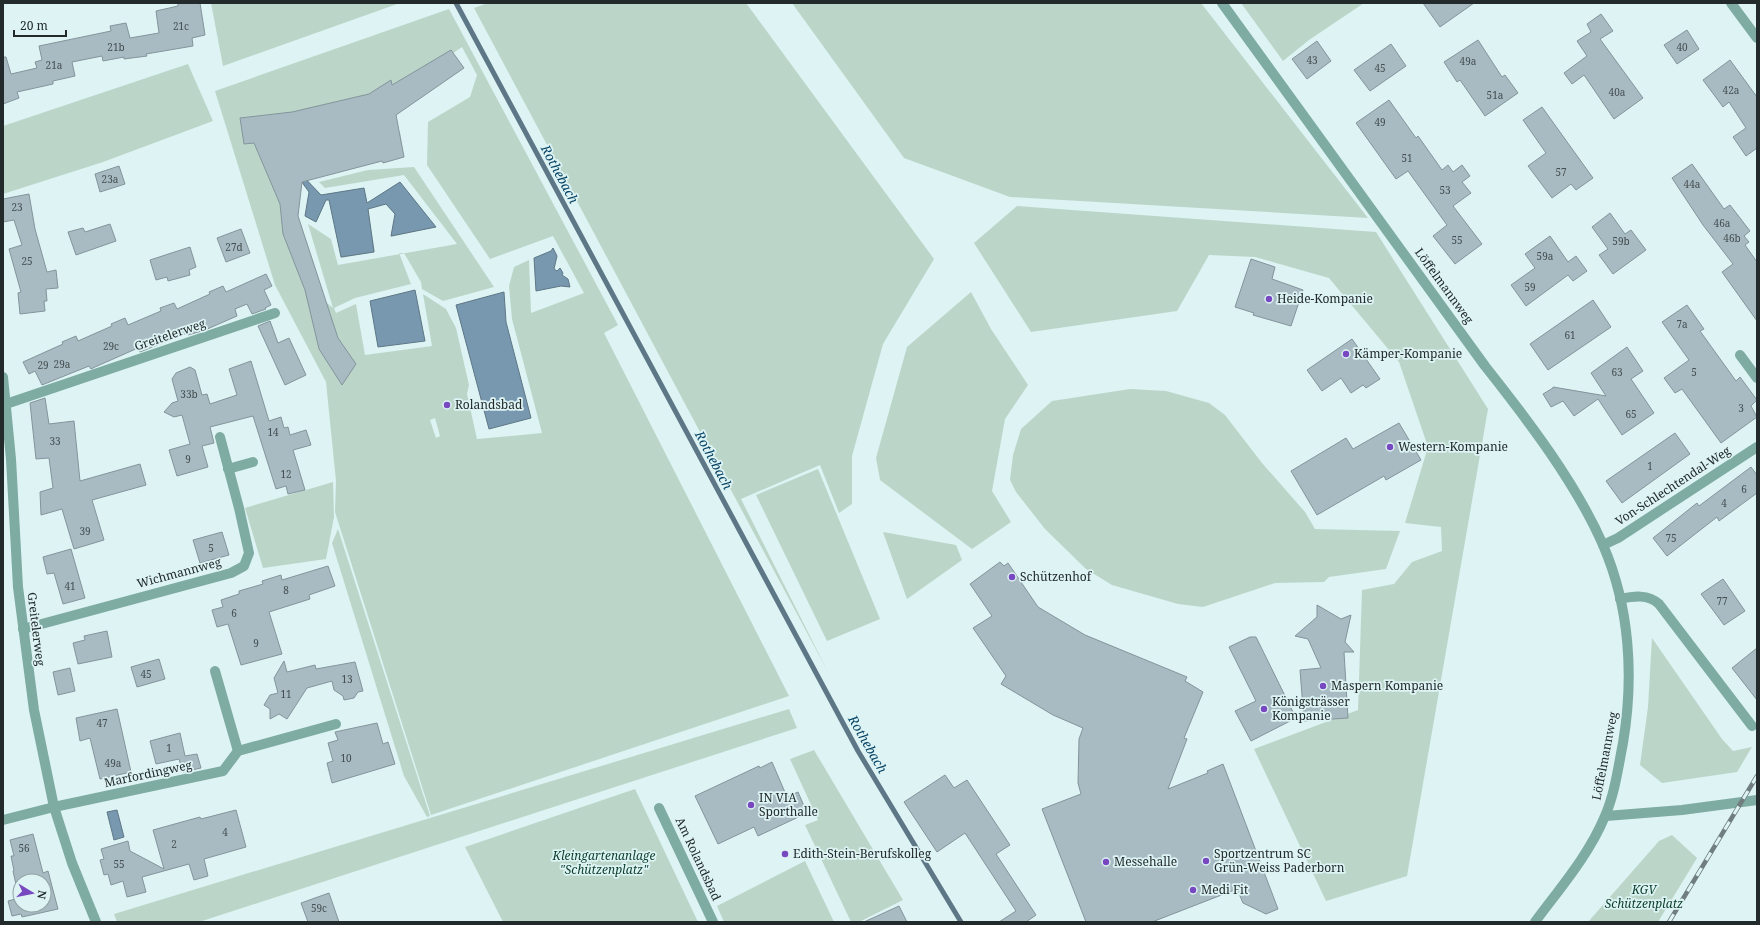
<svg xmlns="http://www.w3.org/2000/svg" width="1760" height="925" font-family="'Noto Serif',serif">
	<rect width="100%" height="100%" fill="#ddf3f4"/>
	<g fill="#bbd6c8" fill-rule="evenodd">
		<polygon points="211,3 400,3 223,66"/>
		<polygon points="488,3 746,3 934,259 883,344 852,456 852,504 839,513 820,465 741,499 828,672 474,8"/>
		<polygon points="792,3 1201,3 1368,218 1010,197 904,158"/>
		<polygon points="1241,3 1364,3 1309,40 1283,61"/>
		<path d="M449 9 618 325 604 333 789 696 431 815 335 512 336 481 326 382 275 285 215 91ZM462 47 477 75 470 97 428 122 427 165 490 259 553 236 584 293 531 313 529 260 514 267 509 286 512 319 542 433 477 439 467 394 469 385 456 328 446 309 423 294 432 346 365 355 356 304 336 313 334 308 355 298 411 284 399 253H404L421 282 422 289 443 301 494 287 414 167 368 170 319 182 325 188 404 175 457 244 338 265 331 239 308 224 333 308 321 298 292 245 298 179 309 192 305 216 316 222 326 200H329L341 258 375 252 368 209 386 204 395 214 391 237 436 227 400 182 367 203 364 188 321 195 304 177 381 156 383 163 404 157 400 132 395 135 392 118 412 102 452 54ZM435 418 440 436 436 438 430 420Z"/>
		<polygon points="188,64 213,121 103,162 3,194 3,126"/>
		<polygon points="1017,206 1376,232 1488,409 1407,876 1326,901 1254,749 1358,710 1362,590 1394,584 1412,562 1442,551 1441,527 1405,523 1428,447 1399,362 1329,278 1255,257 1209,255 1177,311 1031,332 974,243"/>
		<polygon points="971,292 991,329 1028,385 1005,419 992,491 1011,522 972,549 880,480 876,458 907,347"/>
		<polygon points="1130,389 1166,391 1209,403 1225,415 1262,463 1305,512 1315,529 1400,531 1386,569 1329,577 1324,582 1275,583 1203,607 1178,604 1112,585 1086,569 1045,529 1016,492 1010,480 1013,455 1021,429 1052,401"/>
		<polygon points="818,469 880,619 827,641 756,495"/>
		<polygon points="333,482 334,517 326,559 263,568 245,508"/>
		<polygon points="338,529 430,816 427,817 404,776 332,543"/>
		<polygon points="883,532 956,545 962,560 907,599"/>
		<polygon points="1652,638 1722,739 1733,751 1752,747 1737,772 1662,783 1640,765 1648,707"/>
		<polygon points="789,709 797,728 199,922 117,922 114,914"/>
		<polygon points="814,750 903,900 859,922 851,922 805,825 818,820 790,759"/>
		<polygon points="635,789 698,922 503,922 465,847"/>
		<polygon points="1672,835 1697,858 1658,922 1588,922 1659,841"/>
		<polygon points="805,861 834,922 724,922 717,906"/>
	</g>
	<g fill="#7898af" stroke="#5e7787">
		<polygon points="299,172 321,195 364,188 367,203 400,182 436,227 391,236 395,214 386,204 368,209 374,252 341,257 329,200 326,200 316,222 305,216 309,192 302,182"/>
		<polygon points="553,248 557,256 554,269 557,271 560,268 563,273 562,275 568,279 570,287 561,286 536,291 534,258 551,251"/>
		<polygon points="415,290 425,341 378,347 370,301"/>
		<polygon points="504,292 506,322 531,418 489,429 456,305"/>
		<polygon points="117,810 124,837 114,840 107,812"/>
	</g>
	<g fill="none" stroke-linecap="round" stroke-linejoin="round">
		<polyline stroke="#5e7787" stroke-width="5" points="456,3 858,751 961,922"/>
	</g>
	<g fill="#a8bbc2" stroke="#83959b" fill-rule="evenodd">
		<polygon points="178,3 200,3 205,35 192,38 193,46 146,54 147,56 124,59 124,57 103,61 102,56 72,62 75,76 53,81 53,84 17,92 19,98 3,104 3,57 6,57 11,74 37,68 35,62 42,60 39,46 111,31 110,26 126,23 130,38 159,33 156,11 178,6"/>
		<polygon points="1423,3 1474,3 1440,27"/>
		<polygon points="1601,14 1613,31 1600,39 1643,98 1614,119 1584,75 1572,84 1564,73 1587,56 1577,41 1591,32 1587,24"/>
		<polygon points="1687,30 1699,49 1677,64 1664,45"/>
		<polygon points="1478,40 1502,77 1505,75 1518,93 1485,116 1460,80 1457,82 1444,62"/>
		<polygon points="1317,41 1331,61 1307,79 1292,59"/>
		<polygon points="1391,44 1406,66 1370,91 1354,70"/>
		<polygon points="451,50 464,68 396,115 404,157 383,163 382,161 302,182 298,216 338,338 356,364 342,385 319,349 305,290 283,234 280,204 254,143 244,144 240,118 292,112 369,94 391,80 392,85"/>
		<polygon points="1730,60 1757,97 1757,148 1746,156 1733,137 1746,128 1729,102 1723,107 1703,80"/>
		<polygon points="1389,100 1416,138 1418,136 1442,170 1448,165 1453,172 1462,165 1470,176 1462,182 1471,193 1453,206 1482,244 1455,264 1433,236 1447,225 1408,171 1396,179 1356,123"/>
		<polygon points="1542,107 1593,178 1576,190 1571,184 1552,198 1528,166 1546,153 1523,120"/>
		<polygon points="1692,164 1724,209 1730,205 1750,231 1744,236 1749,242 1745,245 1757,262 1757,321 1722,272 1733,264 1703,225 1672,178"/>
		<polygon points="119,166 125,184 100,192 95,174"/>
		<polygon points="29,194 35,229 47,272 56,270 58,288 46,289 47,301 44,301 45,311 20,314 18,293 21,292 9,249 22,245 14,220 3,222 3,199"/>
		<polygon points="1610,213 1625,234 1631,230 1646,250 1613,274 1599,255 1608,249 1592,227"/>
		<polygon points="110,224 116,241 76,255 68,232 83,228 85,232"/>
		<polygon points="241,229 250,253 226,262 217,238"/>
		<polygon points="1550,236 1568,262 1576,256 1587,271 1573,281 1568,275 1526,306 1511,285 1535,268 1525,254"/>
		<polygon points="190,247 196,267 189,270 190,275 168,281 167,277 156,280 150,260"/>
		<polygon points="1251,259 1275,267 1272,279 1303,290 1291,326 1253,315 1254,313 1235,307"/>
		<polygon points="266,274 272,286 264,290 271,305 265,308 266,309 252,314 247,304 235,309 237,316 205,330 188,335 187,333 140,352 138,348 95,367 91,369 89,366 42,385 35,371 29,374 23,362 63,344 62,342 76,336 78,341 112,326 111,324 125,318 128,325 161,311 160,308 174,303 177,309 210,294 209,292 223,286 226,292"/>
		<polygon points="1593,300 1611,327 1548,370 1530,344"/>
		<polygon points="1687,305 1704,329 1700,331 1736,381 1740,377 1757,400 1751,406 1757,417 1721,443 1682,389 1675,393 1664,378 1689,360 1662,322"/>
		<polygon points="270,321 278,343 289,338 306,375 285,385 258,326"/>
		<polygon points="1352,339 1380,379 1366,388 1363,385 1351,393 1341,378 1322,391 1307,370"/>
		<polygon points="1627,347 1643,371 1631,379 1654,413 1622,435 1598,399 1574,416 1563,401 1551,407 1543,394 1553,388 1553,387 1606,396 1591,373"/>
		<polygon points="251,361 269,421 281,417 284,428 288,427 290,435 306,430 311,445 293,450 305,490 288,494 286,486 276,489 253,416 210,427 214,443 202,446 208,467 177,476 169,450 190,444 182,415 174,417 164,412 172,403 178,401 172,379 176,373 190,367 195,370 202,395 207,394 210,404 237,395 229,369"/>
		<polygon points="45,398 49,424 74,421 80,481 140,464 146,485 92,500 104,540 74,549 62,509 41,515 40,492 53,488 49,458 36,459 30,403"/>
		<polygon points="1399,423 1421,460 1386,480 1384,476 1317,515 1291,471 1346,438 1353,449"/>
		<polygon points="1675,433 1690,454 1622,503 1606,481"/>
		<polygon points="1751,467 1757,475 1757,493 1719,521 1717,517 1667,556 1653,538 1697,503 1699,506"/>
		<polygon points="222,532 229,555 200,563 193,540"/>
		<polygon points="71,549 85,598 63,604 54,573 47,574 43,557"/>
		<polygon points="1000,562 1004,566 1008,563 1038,607 1085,635 1187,677 1185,681 1203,692 1184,738 1187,739 1168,789 1208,773 1207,771 1223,764 1278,909 1266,914 1243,903 1237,889 1152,922 1086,922 1042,809 1081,794 1078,783 1079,739 1083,728 1053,715 1001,684 1006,676 973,628 992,616 970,584"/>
		<polygon points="328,566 335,586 309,595 310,599 269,612 282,654 241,665 228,624 217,627 212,610 223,607 221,600 239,594 239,591 263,584 262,581 281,575 282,580"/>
		<polygon points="1723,579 1745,611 1724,625 1701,594"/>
		<polygon points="1317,605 1341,619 1351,615 1345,642 1354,652 1344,652 1348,718 1304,721 1300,670 1321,668 1308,639 1295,636 1317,617"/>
		<polygon points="107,631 112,657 78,664 73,643 85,640 84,636"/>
		<polygon points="1250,637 1256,637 1296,718 1251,741 1235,711 1256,701 1229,647"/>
		<polygon points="1757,648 1757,700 1732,668"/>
		<polygon points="159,659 165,679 137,687 131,667"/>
		<polygon points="284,661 287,672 315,665 316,669 355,662 363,691 358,692 354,698 344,700 343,696 334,690 332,681 307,688 287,719 279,714 270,719 270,709 264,705 270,695 278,693 274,678"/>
		<polygon points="70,668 75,691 58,695 53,672"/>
		<polygon points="117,709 131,772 100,779 90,738 80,741 76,718"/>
		<polygon points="377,723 383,744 388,742 395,764 332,783 327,763 333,761 328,743 338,740 335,732"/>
		<polygon points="180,733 185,756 197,754 201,768 183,772 179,759 156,764 150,741"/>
		<polygon points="772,762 787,797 798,792 807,813 758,836 754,827 718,844 695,796 759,766 760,768"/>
		<polygon points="945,775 954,788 967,780 1010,845 996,854 1036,915 1026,922 999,922 1016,911 965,833 937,852 904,802"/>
		<polygon points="236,810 246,847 204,859 208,876 194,880 189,864 142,877 146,892 127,897 123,881 111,885 108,874 104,875 100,860 104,859 101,849 128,841 130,851 164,869 153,830 200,817 201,819"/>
		<path d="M33 834 43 873 48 871 58 909 22 917 21 914 12 916 8 901 19 898 13 871H14L11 856H14L10 840ZM20 881H44V905H20Z"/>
		<polygon points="329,893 339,922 308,922 301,903"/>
		<polygon points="899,906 907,922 864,922"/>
	</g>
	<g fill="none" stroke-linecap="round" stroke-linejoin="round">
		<g stroke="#7eaba2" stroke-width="10">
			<path d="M1222 3 1485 366C1527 419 1576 483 1603 545 1630 607 1634 677 1623 743 1618 768 1615 793 1605 816 1589 855 1560 888 1535 922"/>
			<polyline points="1731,3 1757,38"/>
			<polyline points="1740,355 1757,378"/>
			<polyline points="3,377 11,459 18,587 34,710 54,807 72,863 96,922"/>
			<polyline points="6,404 275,313"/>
			<polyline points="228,469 253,462"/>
			<polyline points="1603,545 1618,538 1757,447"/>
			<path d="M1620 599C1634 596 1648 594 1659 604L1752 726"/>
			<polyline points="23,629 231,573 244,566 249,553 239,508 220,437"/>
			<polyline points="215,671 238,751"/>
			<polyline points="659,808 713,922"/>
			<polyline points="1606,816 1682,810 1757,800"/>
			<polyline points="3,820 54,807 223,771 238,751 336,724"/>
		</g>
		<defs>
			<polyline id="rail" points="1669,922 1757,776"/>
		</defs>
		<use href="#rail" stroke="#707e7f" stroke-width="4.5"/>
		<use href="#rail" stroke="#ddf3f4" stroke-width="3" stroke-dasharray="9" stroke-linecap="butt"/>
	</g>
	<g fill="#7848c0" stroke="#ddf3f4" stroke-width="1.5">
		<circle cx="1269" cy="299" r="4"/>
		<circle cx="1346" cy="354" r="4"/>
		<circle cx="447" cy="405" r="4"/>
		<circle cx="1390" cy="447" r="4"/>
		<circle cx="1012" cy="577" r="4"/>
		<circle cx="1323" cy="686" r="4"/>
		<circle cx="1264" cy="709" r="4"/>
		<circle cx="751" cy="805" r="4"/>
		<circle cx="785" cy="854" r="4"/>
		<circle cx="1206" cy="861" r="4"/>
		<circle cx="1106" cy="862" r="4"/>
		<circle cx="1193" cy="890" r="4"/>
	</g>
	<g text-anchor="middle" stroke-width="3.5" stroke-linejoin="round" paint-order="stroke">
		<g font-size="10" fill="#444e51">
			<text x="181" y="30">21c</text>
			<text x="116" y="51">21b</text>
			<text x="1682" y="51">40</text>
			<text x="1312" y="64">43</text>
			<text x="1468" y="65">49a</text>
			<text x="54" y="69">21a</text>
			<text x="1380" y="72">45</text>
			<text x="1731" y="94">42a</text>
			<text x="1617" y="96">40a</text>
			<text x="1495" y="99">51a</text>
			<text x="1380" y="126">49</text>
			<text x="1407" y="162">51</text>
			<text x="1561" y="176">57</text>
			<text x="110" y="183">23a</text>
			<text x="1692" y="188">44a</text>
			<text x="1445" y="194">53</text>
			<text x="17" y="211">23</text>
			<text x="1722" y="227">46a</text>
			<text x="1732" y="242">46b</text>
			<text x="1457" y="244">55</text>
			<text x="1621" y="245">59b</text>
			<text x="234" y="251">27d</text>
			<text x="1545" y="260">59a</text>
			<text x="27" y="265">25</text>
			<text x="1530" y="291">59</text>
			<text x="1682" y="328">7a</text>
			<text x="1570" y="339">61</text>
			<text x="111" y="350">29c</text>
			<text x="62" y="368">29a</text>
			<text x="43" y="369">29</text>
			<text x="1617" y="376">63</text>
			<text x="1694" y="376">5</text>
			<text x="189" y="398">33b</text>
			<text x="1741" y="412">3</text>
			<text x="1631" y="418">65</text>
			<text x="273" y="436">14</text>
			<text x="55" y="445">33</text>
			<text x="188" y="463">9</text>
			<text x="1650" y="470">1</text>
			<text x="286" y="478">12</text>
			<text x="1744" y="493">6</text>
			<text x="1724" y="507">4</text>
			<text x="85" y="535">39</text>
			<text x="1671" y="542">75</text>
			<text x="211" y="552">5</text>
			<text x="70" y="590">41</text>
			<text x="286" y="594">8</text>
			<text x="1722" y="605">77</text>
			<text x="234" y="617">6</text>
			<text x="256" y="647">9</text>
			<text x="146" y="678">45</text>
			<text x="347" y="683">13</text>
			<text x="286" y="698">11</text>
			<text x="102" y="727">47</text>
			<text x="169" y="752">1</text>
			<text x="346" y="762">10</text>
			<text x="113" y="767">49a</text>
			<text x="225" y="836">4</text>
			<text x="174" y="848">2</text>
			<text x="24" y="852">56</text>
			<text x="119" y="868">55</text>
			<text x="319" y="912">59c</text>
		</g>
		<g font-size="12" fill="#222a2b" stroke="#ddf3f4">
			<text transform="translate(1444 286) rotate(54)" y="4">Löffelmannweg</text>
			<text transform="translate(170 335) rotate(-19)" y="4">Greitelerweg</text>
			<text transform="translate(1673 486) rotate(-33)" y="4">Von-Schlechtendal-Weg</text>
			<text transform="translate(179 573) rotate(-15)" y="4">Wichmannweg</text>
			<text transform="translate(36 629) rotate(83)" y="4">Greitelerweg</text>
			<text transform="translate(1605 756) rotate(-79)" y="4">Löffelmannweg</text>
			<text transform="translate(148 774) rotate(-12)" y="4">Marfordingweg</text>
			<text transform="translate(698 859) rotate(65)" y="4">Am Rolandsbad</text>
		</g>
		<g font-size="12" fill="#222a2b" stroke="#ddf3f4" text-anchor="start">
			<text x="1277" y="303">Heide-Kompanie</text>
			<text x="1354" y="358">Kämper-Kompanie</text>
			<text x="455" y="409">Rolandsbad</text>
			<text x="1398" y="451">Western-Kompanie</text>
			<text x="1020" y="581">Schützenhof</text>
			<text x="1331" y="690">Maspern Kompanie</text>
			<text x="1272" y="706">Königsträsser<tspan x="1272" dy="14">Kompanie</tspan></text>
			<text x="759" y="802">IN VIA<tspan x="759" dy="14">Sporthalle</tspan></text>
			<text x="793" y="858">Edith-Stein-Berufskolleg</text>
			<text x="1214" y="858">Sportzentrum SC<tspan x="1214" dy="14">Grün-Weiss Paderborn</tspan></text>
			<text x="1114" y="866">Messehalle</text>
			<text x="1201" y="894">Medi Fit</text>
		</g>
		<g font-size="12" font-style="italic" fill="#0a3e2a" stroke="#ddf3f4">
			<text x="604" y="860">Kleingartenanlage<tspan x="604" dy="14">"Schützenplatz"</tspan></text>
			<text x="1644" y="894">KGV<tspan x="1644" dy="14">Schützenplatz</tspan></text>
		</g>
		<g font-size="13" font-style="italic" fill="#054263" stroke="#ddf3f4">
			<text transform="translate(560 174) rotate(62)" y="5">Rothebach</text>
			<text transform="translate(714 460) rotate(62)" y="5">Rothebach</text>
			<text transform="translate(868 744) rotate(60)" y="5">Rothebach</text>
		</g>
	</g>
	<rect width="1760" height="925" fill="none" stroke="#222a2b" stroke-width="8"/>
	<g transform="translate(32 893) rotate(100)"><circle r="19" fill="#ddf3f4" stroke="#92a3a4"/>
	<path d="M0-3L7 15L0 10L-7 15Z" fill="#7848c0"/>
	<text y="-6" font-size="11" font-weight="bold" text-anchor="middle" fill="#222a2b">N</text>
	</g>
	<path d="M14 30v6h52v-6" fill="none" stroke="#222a2b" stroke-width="2"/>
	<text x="20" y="30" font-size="12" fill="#222a2b" stroke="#ddf3f4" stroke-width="3" paint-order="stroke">20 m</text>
</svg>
